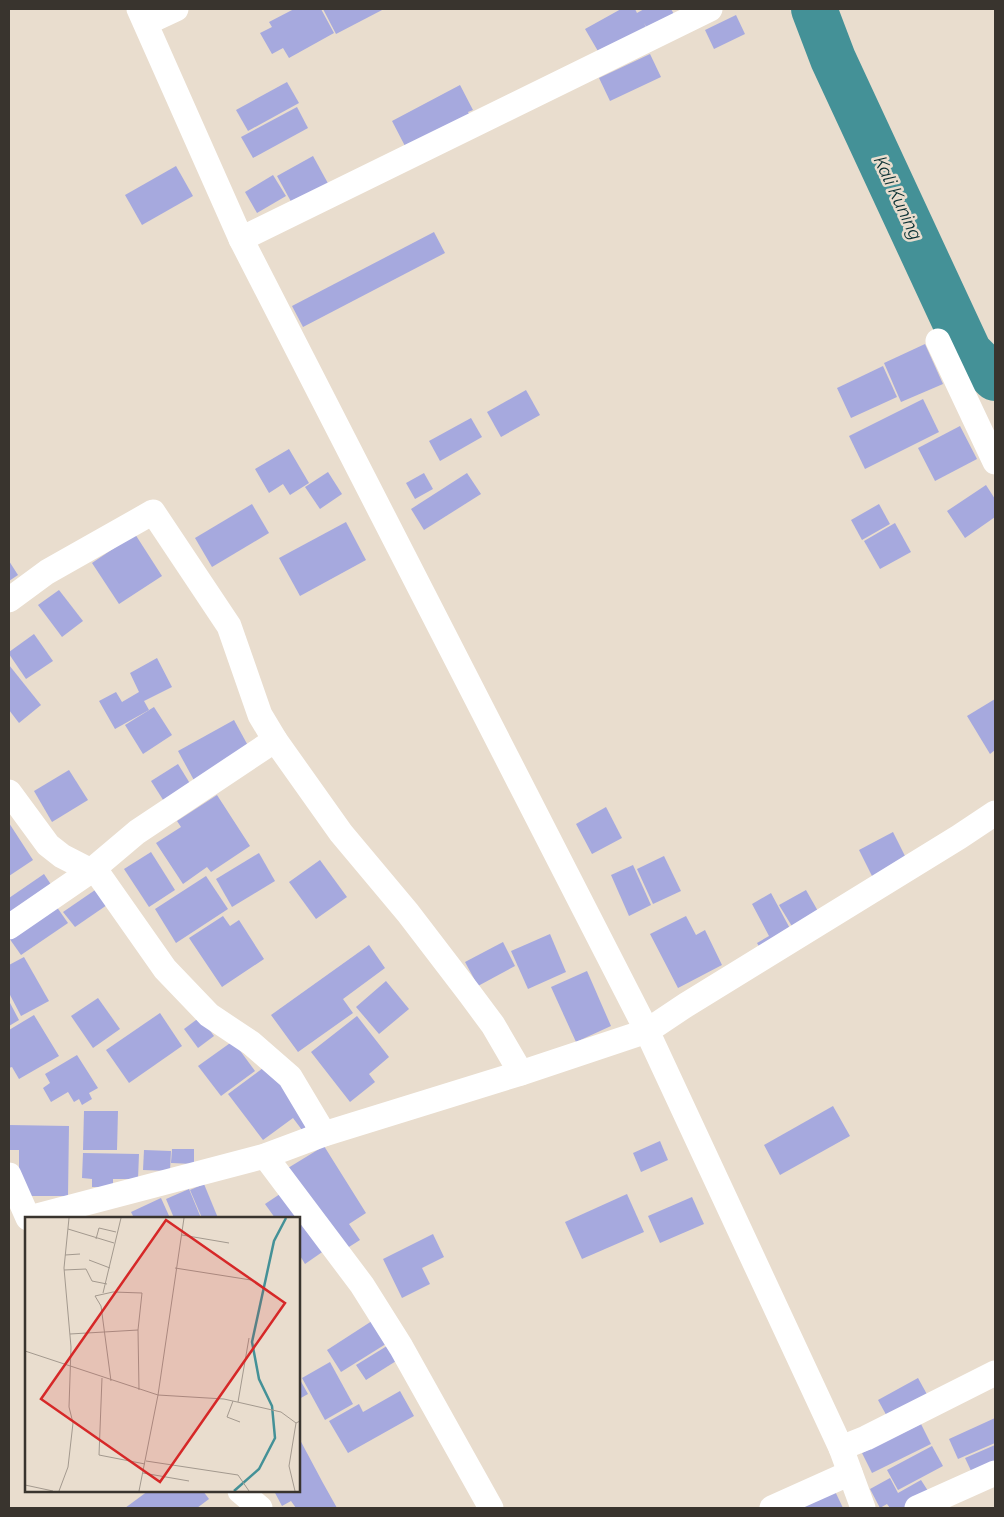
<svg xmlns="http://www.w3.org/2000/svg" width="1004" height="1517" font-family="Raleway,sans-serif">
	<rect width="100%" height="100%" fill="#e9ddce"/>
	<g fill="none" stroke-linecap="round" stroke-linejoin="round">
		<polyline stroke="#449197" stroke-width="46" points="814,9 833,59 969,352 995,378"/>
	</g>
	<g fill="#a6a9de">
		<polygon points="294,9 321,9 334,33 289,58 283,48 272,54 260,33 272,27 269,22"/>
		<polygon points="323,9 384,9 336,34"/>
		<polygon points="621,9 635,9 637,13 644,9 671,9 675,16 649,32 644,23 648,32 602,58 585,29"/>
		<polygon points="736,15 745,34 714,49 705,30"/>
		<polygon points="650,54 661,77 610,101 599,78"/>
		<polygon points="287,82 299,103 248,131 236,110"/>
		<polygon points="460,85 473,110 468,112 473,122 405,146 392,121"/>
		<polygon points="297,107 308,128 253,158 241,137"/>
		<polygon points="313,156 330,187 294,207 277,176"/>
		<polygon points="176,166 193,196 142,225 125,195"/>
		<polygon points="273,175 286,196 257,213 245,192"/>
		<polygon points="434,232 445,253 303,327 292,306"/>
		<polygon points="925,344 943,384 901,402 884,363"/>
		<polygon points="883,366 897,397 851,418 837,388"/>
		<polygon points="526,390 540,415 501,437 487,412"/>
		<polygon points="923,399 939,432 865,469 849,436"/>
		<polygon points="471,418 482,437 440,461 429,441"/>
		<polygon points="960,426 977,459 935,481 918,448"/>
		<polygon points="289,449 309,483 290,495 283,484 269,493 255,469"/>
		<polygon points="328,472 342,494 320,509 305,487"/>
		<polygon points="424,473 433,489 415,499 406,483"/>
		<polygon points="467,473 481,494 424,530 411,509"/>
		<polygon points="986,485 995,499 995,517 965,538 947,511"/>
		<polygon points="252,504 269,533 212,567 195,538"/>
		<polygon points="879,504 890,524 862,540 851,520"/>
		<polygon points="346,522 366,560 300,596 279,558"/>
		<polygon points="895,523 911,552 880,569 864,541"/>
		<polygon points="135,534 162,576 119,604 92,563"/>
		<polygon points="9,561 18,575 9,581"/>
		<polygon points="59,590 83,621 62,637 38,605"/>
		<polygon points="34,634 53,661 26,679 9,654 9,652"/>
		<polygon points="157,658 172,687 144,701 149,710 115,729 99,701 116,692 122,702 139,692 130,673"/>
		<polygon points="9,665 41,705 19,723 9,710"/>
		<polygon points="995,699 995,750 990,754 967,716"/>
		<polygon points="154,707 172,735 143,754 125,725"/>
		<polygon points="234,720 252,753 196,784 178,751"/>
		<polygon points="178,764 194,790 167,806 151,781"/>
		<polygon points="69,770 88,800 52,822 34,791"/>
		<polygon points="217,795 250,846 211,872 207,867 183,884 156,843 181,827 177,821"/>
		<polygon points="606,807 622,838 592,854 576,824"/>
		<polygon points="9,823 33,860 9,876"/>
		<polygon points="893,832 908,862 874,880 859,850"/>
		<polygon points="151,852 175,890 149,907 124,869"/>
		<polygon points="259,853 275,881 232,907 216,879"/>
		<polygon points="664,856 681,891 653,904 637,869"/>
		<polygon points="320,860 347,897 316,919 289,882"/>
		<polygon points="633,865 651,905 629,916 611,875"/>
		<polygon points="44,874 56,892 9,924 9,898"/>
		<polygon points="206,876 228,909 176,943 155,909"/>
		<polygon points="98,888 107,905 75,927 63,912"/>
		<polygon points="806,890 819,913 793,928 779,905"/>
		<polygon points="771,893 794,936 763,953 757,943 769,936 752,904"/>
		<polygon points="54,903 68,923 21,955 9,938"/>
		<polygon points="223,916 230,926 239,920 264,959 222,987 189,938"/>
		<polygon points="686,916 696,935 705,930 722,965 678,988 650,934"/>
		<polygon points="550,934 566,972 528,989 511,951"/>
		<polygon points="503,942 515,966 478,986 465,962"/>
		<polygon points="369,945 385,968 343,999 353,1013 298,1052 271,1015"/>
		<polygon points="24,957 49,1001 21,1016 9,993 9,965"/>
		<polygon points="587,971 611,1026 576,1042 551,987"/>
		<polygon points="386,981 409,1009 379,1034 356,1007"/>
		<polygon points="98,998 120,1029 93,1048 71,1016"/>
		<polygon points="9,1001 19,1020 9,1026"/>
		<polygon points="160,1013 182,1046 129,1083 106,1050"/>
		<polygon points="34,1015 59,1056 19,1079 12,1067 9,1068 9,1030"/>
		<polygon points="357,1016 389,1057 369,1074 375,1082 350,1102 311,1052"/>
		<polygon points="200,1017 214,1036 198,1048 184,1029"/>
		<polygon points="233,1041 255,1071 221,1096 198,1066"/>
		<polygon points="77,1055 98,1088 89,1093 92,1099 82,1105 79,1099 74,1102 68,1092 51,1102 43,1088 50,1083 45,1074"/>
		<polygon points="271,1062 315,1120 302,1130 293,1118 263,1140 228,1094"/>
		<polygon points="833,1106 850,1136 780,1175 764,1145"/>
		<polygon points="84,1111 118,1111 117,1150 83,1150"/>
		<polygon points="9,1125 69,1126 68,1196 19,1196 19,1150 9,1150"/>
		<polygon points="660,1141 668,1160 641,1172 633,1153"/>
		<polygon points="324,1146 366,1213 349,1224 360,1240 341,1252 288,1168"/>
		<polygon points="172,1149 194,1149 194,1164 171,1163"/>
		<polygon points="144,1150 171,1151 170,1171 143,1170"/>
		<polygon points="83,1153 139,1154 138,1179 113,1179 113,1187 92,1187 92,1179 82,1178"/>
		<polygon points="204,1184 218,1218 202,1218 190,1190"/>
		<polygon points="289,1188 328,1248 305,1264 299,1254 299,1218 275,1218 265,1204"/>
		<polygon points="189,1189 201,1218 174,1218 166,1199"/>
		<polygon points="627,1194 644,1232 582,1259 565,1222"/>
		<polygon points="692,1197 704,1224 660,1243 648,1216"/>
		<polygon points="161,1198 170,1218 134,1218 131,1212"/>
		<polygon points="433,1234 444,1257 422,1268 430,1284 402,1298 383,1259"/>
		<polygon points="375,1319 389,1342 341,1372 327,1350"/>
		<polygon points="395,1341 404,1356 366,1380 356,1365"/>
		<polygon points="330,1362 353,1404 325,1420 302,1378"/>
		<polygon points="299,1378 308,1394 299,1399"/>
		<polygon points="918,1378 929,1398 889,1420 878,1400"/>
		<polygon points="400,1391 414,1416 348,1453 329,1421 359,1404 363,1412"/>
		<polygon points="995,1418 995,1443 958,1459 949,1439"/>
		<polygon points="921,1424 931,1444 872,1473 862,1453"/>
		<polygon points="299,1438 323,1483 337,1508 296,1508 291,1501 282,1506 274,1491 299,1491"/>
		<polygon points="995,1445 995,1464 973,1475 965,1458"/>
		<polygon points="932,1446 943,1466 898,1490 887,1470"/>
		<polygon points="890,1478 898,1493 921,1480 930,1494 904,1508 890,1508 887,1504 880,1508 870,1489"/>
		<polygon points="833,1487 843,1508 788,1508"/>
		<polygon points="148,1491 203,1491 209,1499 197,1508 125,1508"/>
	</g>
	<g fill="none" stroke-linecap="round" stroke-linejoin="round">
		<g stroke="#fff" stroke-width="25">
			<polyline points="146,23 176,9"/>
			<polyline points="241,239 710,9"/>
			<polyline points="938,341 995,462"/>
			<polyline points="9,600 47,572 153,512 229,626 260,715 275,740 341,833 408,913 470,994 493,1025 521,1073"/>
			<polyline points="9,792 48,845 62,856 99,875 165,969 209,1015 251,1043 290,1077 324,1134"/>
			<polyline points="9,927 92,870 137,832 275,740"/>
			<polyline points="265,1156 362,1285 401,1347 491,1508"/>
			<polyline points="9,1175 28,1218"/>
			<polyline points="29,1218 265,1156 324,1134 521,1073 647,1031 241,239 139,9"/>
			<polyline points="841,1448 866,1438 995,1373"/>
			<polyline points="240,1491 260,1508"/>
			<polyline points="772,1508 850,1473"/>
			<polyline points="863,1508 841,1448 647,1031 686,1005 959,837 995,813"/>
			<polyline points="917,1508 995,1473"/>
		</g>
	</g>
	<g text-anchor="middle" stroke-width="5" stroke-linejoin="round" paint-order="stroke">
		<g font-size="18" font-style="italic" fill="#082f32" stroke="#e9ddce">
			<text transform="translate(898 198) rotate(65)" y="6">Kali Kuning</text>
		</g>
	</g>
	<g transform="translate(25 1217)">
		<rect width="275" height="275" fill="#e9ddce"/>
		<path fill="none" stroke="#449197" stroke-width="2.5" d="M209 274 234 252 250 221 247 189 234 162 227 125 249 24 261 1"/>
		<path fill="none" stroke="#a3998e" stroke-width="1" d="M43 12 89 26M157 18 204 26M71 22 74 11 91 15M40 38 55 37M64 43 85 51M150 51 226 63M39 53 61 52 67 64 82 67M78 76 96 1M45 117 113 113M0 134 133 178 159 1M77 161 74 238 120 247M86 164 76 89 70 79 88 75 117 76 113 113 114 173M208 184 202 200 215 205M213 185 224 121M121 244 213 258 224 274M118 256 164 264M0 268 28 274M34 274 43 250 48 206 44 190 46 130 39 51 44 1M114 274 133 178 199 182 256 195 271 206 275 204M270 274 264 249 271 206"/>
		<path fill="#d62828" fill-opacity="0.15" stroke="#d62828" stroke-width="2.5" d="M141 3 260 86 135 265 16 182Z"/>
		<rect width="275" height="275" fill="none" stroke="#39342e" stroke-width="2.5"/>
	</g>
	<rect width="1004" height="1517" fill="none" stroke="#39342e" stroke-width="20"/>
</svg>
